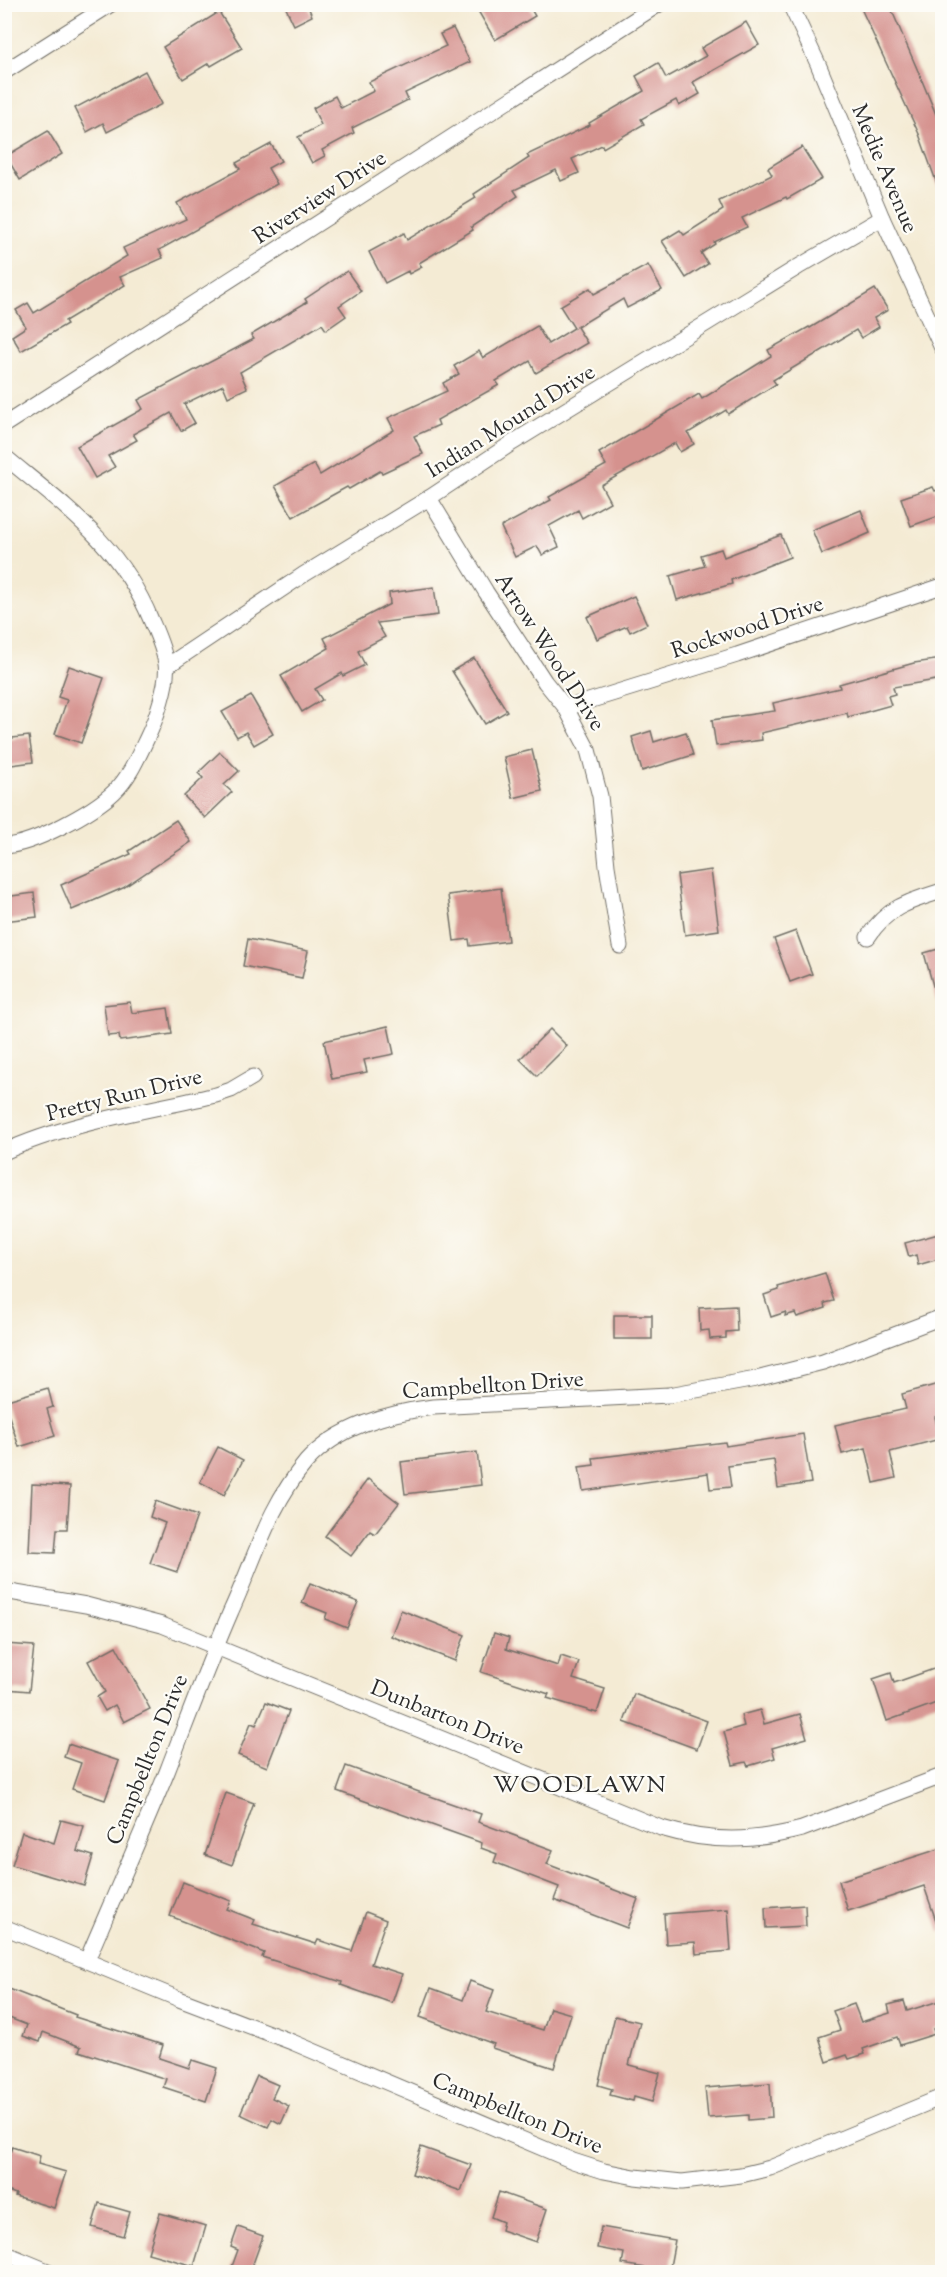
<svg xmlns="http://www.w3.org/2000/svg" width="947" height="2277" font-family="'Sorts Mill Goudy',serif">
	<rect width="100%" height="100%" fill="#fdfcf7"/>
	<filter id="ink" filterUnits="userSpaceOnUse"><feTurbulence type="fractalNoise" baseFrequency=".0167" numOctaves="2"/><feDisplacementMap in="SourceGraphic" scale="12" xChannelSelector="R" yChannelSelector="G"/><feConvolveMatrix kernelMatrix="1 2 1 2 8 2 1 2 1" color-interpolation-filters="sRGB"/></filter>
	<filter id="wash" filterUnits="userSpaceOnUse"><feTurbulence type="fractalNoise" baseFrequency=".008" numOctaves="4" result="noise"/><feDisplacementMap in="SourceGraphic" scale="24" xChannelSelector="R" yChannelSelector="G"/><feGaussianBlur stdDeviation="1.35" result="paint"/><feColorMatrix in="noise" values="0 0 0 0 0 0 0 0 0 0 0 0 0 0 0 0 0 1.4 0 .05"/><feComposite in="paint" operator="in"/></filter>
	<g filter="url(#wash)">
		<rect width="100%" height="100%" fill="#f4ebd4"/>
		<g id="blocks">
			<g fill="#d5928e">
				<polygon points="284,4 307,4 312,16 294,25"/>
				<polygon points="474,4 528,4 535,16 495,40"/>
				<polygon points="859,4 889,4 918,71 942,129 942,194 941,195 919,134"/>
				<polygon points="219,12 242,48 211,66 209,63 183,79 163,47"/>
				<polygon points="746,22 759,45 693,82 700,94 679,106 676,100 641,119 644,124 603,148 602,145 572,159 579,173 561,181 556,170 514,190 518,196 471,227 473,230 419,263 422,267 409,274 408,271 385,283 369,252 404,233 407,240 476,198 474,194 529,158 527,155 590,125 589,123 644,91 636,76 658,63 666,78 706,56 701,48"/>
				<polygon points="453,28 470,62 405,93 408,100 352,128 354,133 322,150 325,156 312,163 298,137 321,125 313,108 335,96 341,108 374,91 369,82 446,46 440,34"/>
				<polygon points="145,71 162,104 107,132 103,123 87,132 75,108"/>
				<polygon points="48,131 62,154 20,180 6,156"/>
				<polygon points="271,144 281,161 268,168 277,184 159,250 163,258 120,277 125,285 65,321 67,324 21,351 12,336 26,327 16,310 28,303 34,313 127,256 123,248 186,219 177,203 240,169 236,163"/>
				<polygon points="802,147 822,179 787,199 786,197 742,218 747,227 714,242 715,244 701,253 708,264 686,278 662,241 680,230 684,235 723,210 719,201 772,175 768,168"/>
				<polygon points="648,265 662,290 627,308 623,299 577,327 587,343 536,373 530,361 496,381 499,385 437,420 439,425 414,436 423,454 382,473 380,471 349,489 347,487 293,517 275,486 314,464 320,475 394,430 388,418 447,391 443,383 459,374 454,366 479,351 483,358 537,326 548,344 574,328 560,306 590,288 594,294"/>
				<polygon points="347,271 361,291 339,306 346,316 326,330 322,324 240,372 247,388 228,397 223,385 184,404 195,423 181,431 171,413 133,434 137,440 108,456 115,467 95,478 77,446 143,409 138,400 254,339 251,335 307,302 305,299"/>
				<polygon points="875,289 888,310 874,318 879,327 861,338 856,330 773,380 776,384 728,414 726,410 688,433 694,444 680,452 675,443 601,485 610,502 582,518 578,510 549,526 559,547 542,555 537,546 515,557 501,527 551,500 549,497 606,465 599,453 699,394 702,399 771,356 768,350 809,327 810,328"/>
				<polygon points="933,487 935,491 942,488 942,515 911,526 901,498"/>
				<polygon points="861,510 870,533 822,554 812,530"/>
				<polygon points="781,535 790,557 731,580 732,584 677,600 670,576 705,566 701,555 721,549 724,557"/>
				<polygon points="434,587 438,615 377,623 385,637 358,651 365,665 343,676 342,673 315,689 322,700 302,712 281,676 329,648 324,638 390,604 389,593"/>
				<polygon points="634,596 647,624 630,632 627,626 597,639 587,617"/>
				<polygon points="474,658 507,711 485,724 452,671"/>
				<polygon points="942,659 942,679 893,687 895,694 888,696 891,705 848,717 847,713 761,733 762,740 716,746 712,720 775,711 773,703 840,688 839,684 914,663"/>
				<polygon points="69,666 104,678 81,743 55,734 67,700 58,697"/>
				<polygon points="251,696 273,734 254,745 246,732 237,737 222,712"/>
				<polygon points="651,731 654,742 686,732 693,755 642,771 632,737"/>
				<polygon points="29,736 33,762 4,766 4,739"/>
				<polygon points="532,750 542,791 513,798 504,757"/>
				<polygon points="220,752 239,771 224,785 232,792 205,818 184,796 203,778 198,773"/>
				<polygon points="176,820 191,842 123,888 72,910 61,885 131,854 129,851"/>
				<polygon points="711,870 719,930 685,935 677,875"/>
				<polygon points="501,888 508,941 470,946 469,939 454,941 448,895"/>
				<polygon points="34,893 37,917 4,921 4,897"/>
				<polygon points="796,931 812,974 790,982 774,939"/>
				<polygon points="248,939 308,951 302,978 243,966"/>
				<polygon points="942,948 942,1004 938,1004 924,953"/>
				<polygon points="130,1002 132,1013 168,1008 172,1034 120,1041 119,1035 108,1036 104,1005"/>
				<polygon points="388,1026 394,1054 364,1060 367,1072 332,1079 324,1041"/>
				<polygon points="550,1029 567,1046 537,1076 520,1059"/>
				<polygon points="942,1233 942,1258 918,1265 916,1255 909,1257 905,1243"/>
				<polygon points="825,1273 834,1301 825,1303 826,1308 797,1317 795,1313 785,1316 786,1312 771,1317 764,1295 779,1290 778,1287"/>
				<polygon points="736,1306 737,1331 726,1332 726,1338 710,1339 709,1330 700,1331 699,1308"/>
				<rect x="614" y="1315" width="38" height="24"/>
				<polygon points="942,1383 942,1415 935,1417 940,1439 890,1452 896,1478 874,1483 866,1448 842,1454 835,1425 906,1409 902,1394"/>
				<polygon points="48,1388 53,1407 47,1409 55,1436 19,1447 4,1401"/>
				<polygon points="803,1434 811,1483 778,1488 774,1460 728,1466 731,1487 710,1489 708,1473 583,1491 579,1467 594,1465 593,1458 725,1442 726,1446"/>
				<polygon points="218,1447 243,1460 224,1495 200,1482"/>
				<polygon points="477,1452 481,1485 405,1494 401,1462"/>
				<polygon points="368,1479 399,1503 375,1534 370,1531 351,1556 325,1536"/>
				<polygon points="32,1484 70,1486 67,1529 57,1529 55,1553 29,1552"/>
				<polygon points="155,1501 197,1516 177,1572 150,1563 165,1523 150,1517"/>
				<polygon points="310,1583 358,1602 347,1628 325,1619 327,1613 302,1603"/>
				<polygon points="401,1610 465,1635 455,1661 391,1636"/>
				<polygon points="494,1633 509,1638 506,1649 558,1666 561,1656 579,1662 573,1679 605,1689 597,1713 547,1698 549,1694 481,1672"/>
				<polygon points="4,1644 34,1646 29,1691 7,1689 9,1674 4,1673"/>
				<polygon points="116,1646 150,1709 124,1722 115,1705 105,1711 97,1697 105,1692 88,1661"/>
				<polygon points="942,1666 942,1701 887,1721 873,1679 891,1673 894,1683"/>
				<polygon points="634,1694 707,1721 697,1749 624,1722"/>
				<polygon points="266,1702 289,1711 267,1767 238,1755 251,1723 256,1725"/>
				<polygon points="760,1710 764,1724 800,1714 807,1738 772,1748 775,1758 748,1766 746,1762 733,1765 724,1732 744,1726 741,1715"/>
				<polygon points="68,1744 119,1761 105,1800 72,1789 81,1763 64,1757"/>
				<polygon points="346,1766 481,1814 478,1822 553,1850 547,1864 638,1899 627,1928 554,1900 559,1887 494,1862 497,1854 481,1848 482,1843 337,1791"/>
				<polygon points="226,1793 254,1803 232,1865 205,1855"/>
				<polygon points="61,1820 84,1826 77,1851 93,1856 84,1886 12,1865 22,1832 54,1843"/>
				<polygon points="942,1848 942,1932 940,1932 924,1886 848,1911 839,1881"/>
				<polygon points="183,1882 231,1901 227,1909 255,1920 253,1924 316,1944 318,1940 352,1951 366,1912 386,1920 371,1964 402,1974 392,2003 341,1985 342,1982 262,1957 264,1953 170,1916"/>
				<polygon points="805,1905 806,1926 766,1928 765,1908"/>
				<polygon points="728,1909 731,1951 696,1954 695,1942 666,1944 664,1914"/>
				<polygon points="470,1981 494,1990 486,2012 543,2030 550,2008 571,2014 554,2068 492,2048 494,2044 420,2017 431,1988 463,2000"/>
				<polygon points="4,1987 76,2015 75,2017 163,2045 159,2058 189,2068 192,2060 217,2068 206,2101 163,2087 166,2079 79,2051 81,2047 43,2032 40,2042 23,2036 27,2025 4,2016"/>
				<polygon points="942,2000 942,2026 933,2029 935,2034 900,2045 897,2037 863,2049 865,2054 849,2059 847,2055 827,2062 819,2037 840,2030 833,2011 854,2004 861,2022 890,2013 888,2005 904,2001 907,2011"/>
				<polygon points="615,2016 640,2022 629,2065 660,2073 652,2102 634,2097 633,2101 610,2095 612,2089 598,2085"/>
				<polygon points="257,2076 278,2085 272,2098 289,2106 281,2124 272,2119 268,2127 240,2114"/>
				<polygon points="770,2083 772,2118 748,2120 748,2115 708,2118 705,2088"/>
				<polygon points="12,2147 40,2156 38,2164 66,2172 54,2208 15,2196 16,2194 4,2190 4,2172"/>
				<polygon points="421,2147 471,2165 461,2191 412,2174"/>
				<polygon points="499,2192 547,2209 536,2242 501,2230 503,2222 491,2217"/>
				<polygon points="99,2203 130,2212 123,2236 92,2227"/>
				<polygon points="160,2213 206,2226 194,2266 148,2253"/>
				<polygon points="238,2227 263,2236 250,2272 230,2272 238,2250 231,2247"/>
				<polygon points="601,2227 675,2240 669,2272 622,2264 624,2253 597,2248"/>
			</g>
		</g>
	</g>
	<g filter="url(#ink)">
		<use href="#blocks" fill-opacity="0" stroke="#716e66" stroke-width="1.5"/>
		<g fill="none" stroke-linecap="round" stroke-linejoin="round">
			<defs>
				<g id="street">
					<polyline points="790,4 818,64 882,218 942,348"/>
					<polyline points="4,72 111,4"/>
					<polyline points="4,425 659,4"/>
					<path d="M4 456C65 507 120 544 151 620 157 634 164 649 166 664 169 682 155 722 147 738 138 757 129 778 114 792 93 812 33 845 4 846"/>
					<polyline points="429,498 486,592 545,682 566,708 588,750 600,796 607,866 620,946"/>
					<polyline points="167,666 303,575 429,498 512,443 798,267 882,218"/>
					<polyline points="566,708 737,655 942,586"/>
					<path d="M868 937C887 907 910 901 942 891"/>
					<path d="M4 1152C66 1123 150 1110 216 1095L231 1090 253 1077"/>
					<path d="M4 1591 86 1605 162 1625 661 1828C711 1843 752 1842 802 1829L942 1776"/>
					<polyline points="4,1927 179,1999 292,2042 573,2161 604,2171 635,2177 682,2182 741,2175 770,2168 942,2097"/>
					<path d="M87 1960C114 1897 141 1835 167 1772 188 1718 208 1664 231 1611 255 1559 268 1507 306 1462 338 1426 388 1413 433 1407L669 1395 756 1379 823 1362 942 1317"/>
					<polyline points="4,2253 50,2272"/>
				</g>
			</defs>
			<use href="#street" stroke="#716e66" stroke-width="17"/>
			<use href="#street" stroke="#fff" stroke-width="15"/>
		</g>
	</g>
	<g text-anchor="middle" stroke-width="4.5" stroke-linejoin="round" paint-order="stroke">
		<g font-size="22" fill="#2b2b2b" stroke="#fdfcf7">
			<text transform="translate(886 168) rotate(67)" y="8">Medie Avenue</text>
			<text transform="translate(319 196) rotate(-33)" y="8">Riverview Drive</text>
			<text transform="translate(510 420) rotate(-32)" y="8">Indian Mound Drive</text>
			<text transform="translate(747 626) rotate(-18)" y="8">Rockwood Drive</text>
			<text transform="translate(551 651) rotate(57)" y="8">Arrow Wood Drive</text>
			<text transform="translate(124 1094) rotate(-14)" y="8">Pretty Run Drive</text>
			<text transform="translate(493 1384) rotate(-4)" y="8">Campbellton Drive</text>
			<text transform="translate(448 1716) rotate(22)" y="8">Dunbarton Drive</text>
			<text transform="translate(146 1759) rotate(-68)" y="8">Campbellton Drive</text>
			<text transform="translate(518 2112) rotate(22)" y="8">Campbellton Drive</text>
		</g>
		<g font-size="24" letter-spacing="1.5" fill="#2b2b2b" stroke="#fdfcf7">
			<text x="580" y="1792">WOODLAWN</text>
		</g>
	</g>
	<rect width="947" height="2277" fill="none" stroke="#fdfcf7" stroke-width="24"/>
</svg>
